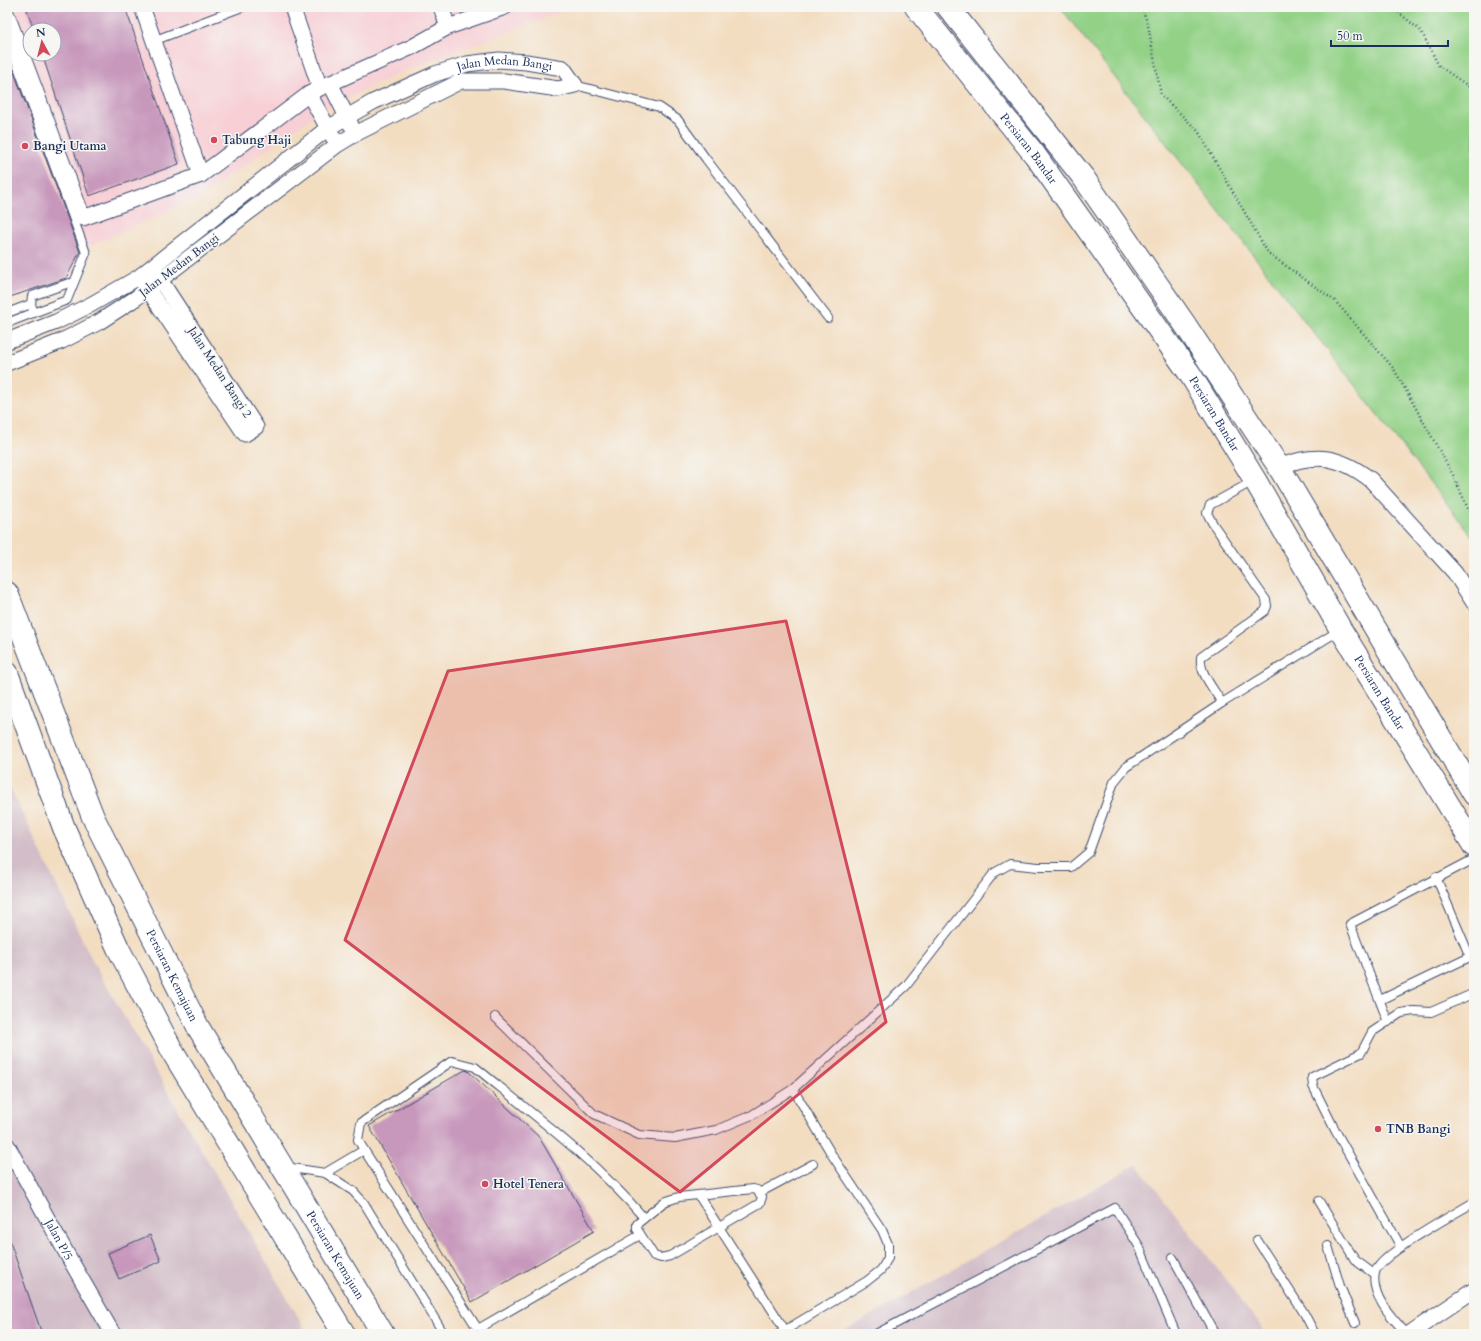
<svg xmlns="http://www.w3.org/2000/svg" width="1481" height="1341" font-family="Cardo,serif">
	<rect width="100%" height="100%" fill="#f6f6f2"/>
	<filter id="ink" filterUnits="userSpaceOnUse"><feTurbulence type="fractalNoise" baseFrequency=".025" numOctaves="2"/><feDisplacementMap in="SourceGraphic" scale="8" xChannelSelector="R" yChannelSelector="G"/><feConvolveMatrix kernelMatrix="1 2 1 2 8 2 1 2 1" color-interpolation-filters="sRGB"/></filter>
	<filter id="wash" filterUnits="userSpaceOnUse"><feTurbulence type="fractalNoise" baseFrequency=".012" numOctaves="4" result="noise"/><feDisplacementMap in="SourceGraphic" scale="16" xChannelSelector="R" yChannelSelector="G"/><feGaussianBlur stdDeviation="0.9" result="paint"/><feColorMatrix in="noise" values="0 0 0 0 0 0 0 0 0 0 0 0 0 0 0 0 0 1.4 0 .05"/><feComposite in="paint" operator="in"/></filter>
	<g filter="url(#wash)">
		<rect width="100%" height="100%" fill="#f3ddc1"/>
		<path fill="#f7cfd5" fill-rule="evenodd" d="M7 7H574L399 73 319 112 202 196 81 250 82 254 71 279 7 302V50L72 227 7 42ZM30 30H54V54H30Z"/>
		<g fill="#d2bdc8">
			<polygon points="7,781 95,966 308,1334 7,1334"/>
			<polygon points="1137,1164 1267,1334 839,1334"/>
		</g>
		<polygon fill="#93d187" stroke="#578072" points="1060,7 1474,7 1474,537 1472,536"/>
		<g id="blocks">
			<g fill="#c798bc">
				<polygon points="26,7 125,7 179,164 89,196 42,54 54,54 54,30 34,30"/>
				<polygon points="7,53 80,252 66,278 7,298"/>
				<polygon points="465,1070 468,1071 539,1137 594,1231 472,1302 369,1126"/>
				<polygon points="150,1235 161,1261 119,1279 108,1253"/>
				<polygon points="7,1239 9,1239 42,1334 7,1334"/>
			</g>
		</g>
	</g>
	<g filter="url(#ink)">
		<use href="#blocks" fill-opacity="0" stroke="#3b496d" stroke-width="1"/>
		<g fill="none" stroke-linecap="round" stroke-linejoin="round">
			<defs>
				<g id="lane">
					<polyline points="153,41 242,7"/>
					<polyline points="575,85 659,107 678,120 706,159 828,318"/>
					<polyline points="7,313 31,304"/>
					<polyline points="34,313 31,304 32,296 69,283 72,284"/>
					<polyline points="7,323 67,300 86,253 7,37"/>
					<path d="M1222 703C1214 689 1199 673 1201 657L1265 611 1267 606 1266 600 1213 524 1207 513 1210 505 1255 480"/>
					<polyline points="1380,1000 1470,957 1436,877"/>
					<polyline points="495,1017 594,1114 639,1135 675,1138 716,1130 752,1115 793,1089 906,986 994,873 1010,864 1038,867 1071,867 1089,852 1114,782 1126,767 1222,703 1340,630"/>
					<polyline points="1388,1022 1350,924 1474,859"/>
					<path d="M364 1150 358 1140 361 1123 452 1061 475 1067C534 1115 594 1160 644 1218"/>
					<polyline points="285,1167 325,1173 353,1191 364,1203 444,1334"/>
					<polyline points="325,1173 364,1150 481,1334"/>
					<polygon points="753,1189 757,1190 762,1197 760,1203 670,1256 661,1258 654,1256 637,1229 637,1224 664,1202 679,1197"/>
					<polyline points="759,1193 813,1164"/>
					<polyline points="699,1196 785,1330"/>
					<polyline points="1319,1201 1355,1260 1374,1274"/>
					<polyline points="1257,1240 1304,1313 1315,1334"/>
					<polyline points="1328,1246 1340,1286 1355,1323"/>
					<polyline points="1401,1247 1335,1130 1313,1086 1312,1077 1361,1053 1372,1032 1401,1013 1414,1011 1431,1012 1472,994 1474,997"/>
					<polyline points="1173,1258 1215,1334"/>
					<polyline points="478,1329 640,1235"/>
					<polyline points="779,1334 867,1281 881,1270 888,1258 888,1244 882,1230 832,1155 793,1089"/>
					<polyline points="876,1334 1115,1208 1139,1246 1176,1334"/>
					<path d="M1407 1334C1393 1319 1370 1296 1375 1273 1378 1255 1455 1214 1474 1202"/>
				</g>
				<g id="street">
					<polyline points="142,7 201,175"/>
					<polyline points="292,7 320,88"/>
					<polyline points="441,7 448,27"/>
					<polyline points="7,15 83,218 201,175 309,94 320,88 412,47 448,27 505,7"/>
					<polyline points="330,83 351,125"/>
					<polyline points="309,94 333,137"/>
					<polyline points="143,282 245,434 256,427 155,272"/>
					<path id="s1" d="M7 341 56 322 92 304 139 277 328 128 373 102 435 74 467 64 499 60 526 62 563 68 575 85 558 89 504 81H461L355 134 337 145 136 298 99 322 62 341 7 363"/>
					<path d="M1279 467C1316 452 1340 456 1371 480L1455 573 1474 603"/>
					<path id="s2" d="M7 1145 68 1256 113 1334"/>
					<polyline points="1409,1334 1474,1290"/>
				</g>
				<g id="secondary">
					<path id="s3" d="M916 7 1035 155 1190 374 1255 480 1341 630 1474 846"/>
					<polyline points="948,7 1083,177 1184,323 1279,467 1474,794"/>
					<path id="s4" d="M7 593 93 817 198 1027 383 1334"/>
					<polyline points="7,673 64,828 118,948 175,1056 344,1334"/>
				</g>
			</defs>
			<use href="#lane" stroke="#3b496d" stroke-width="10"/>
			<use href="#street" stroke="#3b496d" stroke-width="17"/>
			<use href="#secondary" stroke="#3b496d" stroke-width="24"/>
			<g stroke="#3b496d" stroke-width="2.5" stroke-dasharray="1 3" stroke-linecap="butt">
				<polyline points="1142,7 1148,25 1161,95 1198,131 1268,253 1335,301 1394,369 1453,475 1469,511 1474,515"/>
				<polyline points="1392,7 1421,31 1439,66 1474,90"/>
			</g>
			<use href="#lane" stroke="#fff" stroke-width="8"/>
			<use href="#street" stroke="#fff" stroke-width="15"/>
			<use href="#secondary" stroke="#fff" stroke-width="22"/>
		</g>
	</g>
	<path fill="#d1495b" fill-opacity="0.2" stroke="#d1495b" stroke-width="3" stroke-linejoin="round" d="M786 621 886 1022 680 1192 345 940 448 671Z"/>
	<g fill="#d1495b" stroke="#f6f6f2" stroke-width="1.5">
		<circle cx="214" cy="140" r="4"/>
		<circle cx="25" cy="146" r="4"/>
		<circle cx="1378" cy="1129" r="4"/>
		<circle cx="485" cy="1184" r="4"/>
	</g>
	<g text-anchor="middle" stroke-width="3" stroke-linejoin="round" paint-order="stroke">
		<g font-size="12" fill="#1b2f5e" stroke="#f6f6f2">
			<text dy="4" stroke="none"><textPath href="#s1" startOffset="579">Jalan Medan Bangi</textPath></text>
			<text dy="4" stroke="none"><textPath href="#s3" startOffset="181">Persiaran Bandar</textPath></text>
			<text transform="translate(179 265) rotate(-37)" y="4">Jalan Medan Bangi</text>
			<text transform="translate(220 372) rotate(57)" y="4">Jalan Medan Bangi 2</text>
			<text dy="4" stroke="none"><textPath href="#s3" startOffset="505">Persiaran Bandar</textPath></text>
			<text dy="4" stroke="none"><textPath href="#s3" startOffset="829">Persiaran Bandar</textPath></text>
			<text dy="4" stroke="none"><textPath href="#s4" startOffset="417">Persiaran Kemajuan</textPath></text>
			<text dy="4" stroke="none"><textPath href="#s2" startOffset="108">Jalan P/5</textPath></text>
			<text dy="4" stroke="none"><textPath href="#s4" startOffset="741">Persiaran Kemajuan</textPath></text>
		</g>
		<g font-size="12" font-weight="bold" fill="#1b2f5e" stroke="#f6f6f2" text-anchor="start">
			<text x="222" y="144">Tabung Haji</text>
			<text x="33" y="150">Bangi Utama</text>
			<text x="1386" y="1133">TNB Bangi</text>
			<text x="493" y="1188">Hotel Tenera</text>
		</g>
	</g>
	<rect width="1481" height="1341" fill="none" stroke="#f6f6f2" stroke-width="24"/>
	<g transform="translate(42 42) rotate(353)"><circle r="19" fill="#f6f6f2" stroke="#9ea6b7"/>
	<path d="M0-3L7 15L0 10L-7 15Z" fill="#d1495b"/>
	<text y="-6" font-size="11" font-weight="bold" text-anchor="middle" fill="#1b2f5e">N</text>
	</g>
	<path d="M1331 40v6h117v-6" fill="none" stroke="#1b2f5e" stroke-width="2"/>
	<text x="1337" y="40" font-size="12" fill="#1b2f5e" stroke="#f6f6f2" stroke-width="3" paint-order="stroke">50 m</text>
</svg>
